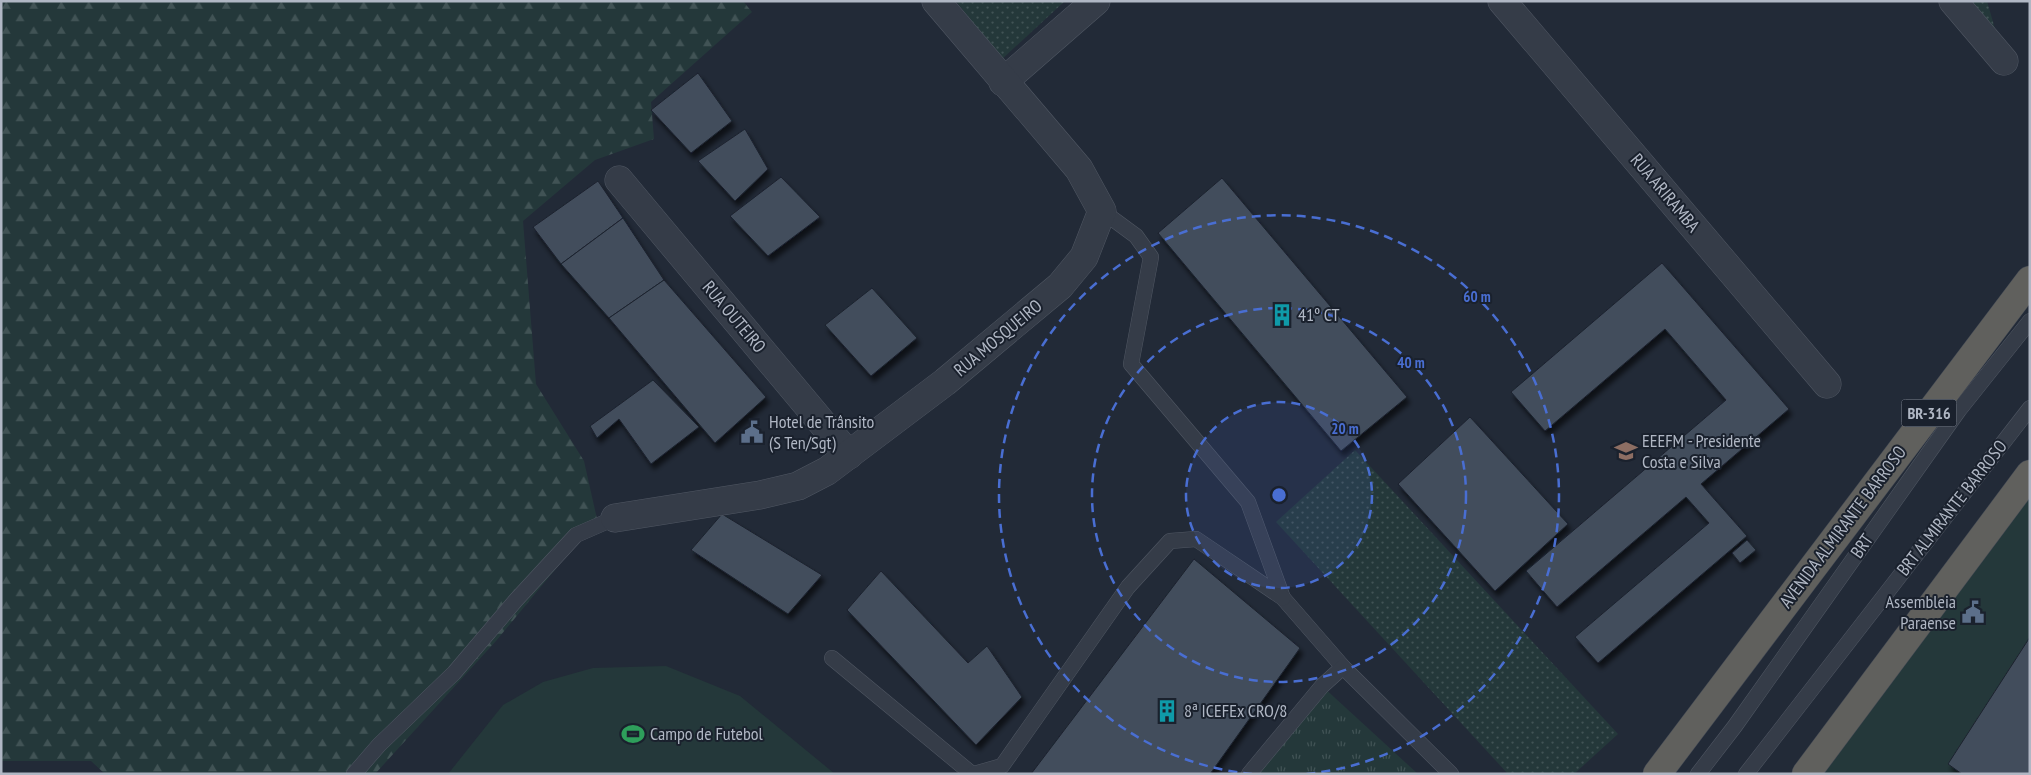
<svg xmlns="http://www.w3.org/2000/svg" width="2031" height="775" font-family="'PT Sans Narrow',sans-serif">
	<defs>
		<pattern id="grass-tufts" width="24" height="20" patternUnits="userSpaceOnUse" patternTransform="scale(1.25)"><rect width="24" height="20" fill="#24383a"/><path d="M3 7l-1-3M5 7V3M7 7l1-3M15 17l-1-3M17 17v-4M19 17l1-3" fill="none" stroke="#415355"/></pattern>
		<pattern id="forest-firs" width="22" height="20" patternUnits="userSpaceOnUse" patternTransform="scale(1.25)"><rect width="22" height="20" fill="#24383a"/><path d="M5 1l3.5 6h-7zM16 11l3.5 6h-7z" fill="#415355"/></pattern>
		<pattern id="park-dots" width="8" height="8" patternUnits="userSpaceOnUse" patternTransform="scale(1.25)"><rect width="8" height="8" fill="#24383a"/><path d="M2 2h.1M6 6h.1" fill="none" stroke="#415355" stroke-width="1.8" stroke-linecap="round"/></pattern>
		<filter id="shadow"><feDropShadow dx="3" dy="5.5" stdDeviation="2.5" flood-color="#0009"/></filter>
	</defs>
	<rect width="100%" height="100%" fill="#222a37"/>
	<polygon fill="url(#grass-tufts)" points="1322,686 1418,774 1247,774"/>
	<polygon fill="url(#forest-firs)" points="1,1 743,1 752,12 651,102 654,139 595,160 523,221 536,384 584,461 597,519 496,641 375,774 105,774 91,761 1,761"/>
	<g fill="url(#park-dots)">
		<polygon points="956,1 1065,1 1001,60"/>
		<polygon points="1963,1 1987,1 2001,50"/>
		<polygon points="1355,450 1618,734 1574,774 1508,774 1276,522"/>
	</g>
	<g fill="#24383a">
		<polygon points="2030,465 2030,774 1792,774 1804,759"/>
		<polygon points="666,666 740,696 835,774 448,774 503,705 543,682 593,668"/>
	</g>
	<g fill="#434d5c" stroke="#1c232f" filter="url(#shadow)">
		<polygon points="698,73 732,121 691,153 651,110"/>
		<polygon points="745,129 768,169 735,201 698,161"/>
		<polygon points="781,177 820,217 768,256 730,216"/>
		<polygon points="1222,178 1407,397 1341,451 1158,233"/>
		<polygon points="598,181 623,218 561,264 533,227"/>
		<polygon points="623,218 664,280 609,318 561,264"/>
		<polygon points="1662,263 1789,409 1701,484 1747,536 1598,663 1575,637 1709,523 1686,497 1557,607 1526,571 1726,400 1665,329 1545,431 1511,392"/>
		<polygon points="664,280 766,397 715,443 609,318"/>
		<polygon points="872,288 917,338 871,376 825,325"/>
		<polygon points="653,380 699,427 651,464 619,419 597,438 590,426"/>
		<polygon points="1470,417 1568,524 1495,591 1398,484"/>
		<polygon points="722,514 822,575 788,614 691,550"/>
		<polygon points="1747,540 1756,550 1740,563 1732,553"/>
		<polygon points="1194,559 1300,648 1210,774 1031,774"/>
		<polygon points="881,571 968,663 987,646 1022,697 976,745 847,610"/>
		<polygon points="2030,637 2030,774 1962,774 1948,764"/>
	</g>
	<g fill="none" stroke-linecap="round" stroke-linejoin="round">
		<defs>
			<g id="service">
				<polyline points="1102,211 1136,236 1151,257 1131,364 1248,502 1283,598 1343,667 1451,774"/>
				<polyline points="832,658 972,774"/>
				<polyline points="354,774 379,745 454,673 516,600 576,535 615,518"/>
				<polyline points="974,774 1002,766 1128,587 1170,541 1196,539 1283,598"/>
				<polyline points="1249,774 1322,686 1343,667"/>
				<polyline points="1698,774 1735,726 1959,410 2030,321"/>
				<polyline points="1746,774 2030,408"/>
			</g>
			<g id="minor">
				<polyline points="1502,1 1827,384"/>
				<polyline points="1953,1 2004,61"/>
				<polyline points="1003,82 1096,1"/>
				<polyline points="619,180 849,455"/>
				<polyline points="615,518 760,495 798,486 827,471 945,382 1060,286 1084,257 1102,211 1079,169 936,1"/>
			</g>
			<g id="trunk">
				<polyline points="1657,774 2030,280"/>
				<polyline points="1806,774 2030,474"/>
			</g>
		</defs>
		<use href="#service" stroke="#505763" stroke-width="16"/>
		<use href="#minor" stroke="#505763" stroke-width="29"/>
		<use href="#trunk" stroke="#404753" stroke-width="29"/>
		<use href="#service" stroke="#353c48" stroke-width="15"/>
		<use href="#minor" stroke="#353c48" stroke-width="28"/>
		<use href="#trunk" stroke="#60605d" stroke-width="28"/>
	</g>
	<circle cx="1279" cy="495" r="93" fill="#496ed2" fill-opacity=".12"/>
	<g fill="none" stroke="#496ed2" stroke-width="2.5" stroke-dasharray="9 6">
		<circle cx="1279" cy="495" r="93"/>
		<circle cx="1279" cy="495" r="187"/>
		<path d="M1252 774A280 280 0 1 1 1306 774"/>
	</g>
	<defs>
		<symbol id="building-bare" viewBox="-9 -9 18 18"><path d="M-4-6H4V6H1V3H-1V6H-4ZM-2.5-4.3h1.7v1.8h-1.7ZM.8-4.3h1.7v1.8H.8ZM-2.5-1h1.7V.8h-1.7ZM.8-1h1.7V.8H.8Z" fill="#0f9aa8" stroke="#1a212d" stroke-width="2.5" paint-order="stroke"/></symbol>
		<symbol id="civic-bare" viewBox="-9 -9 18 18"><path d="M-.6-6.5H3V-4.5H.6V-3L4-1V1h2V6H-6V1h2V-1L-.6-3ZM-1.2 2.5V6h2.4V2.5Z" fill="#5c6f8a" stroke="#1a212d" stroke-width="2.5" paint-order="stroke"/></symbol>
		<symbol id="school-bare" viewBox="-9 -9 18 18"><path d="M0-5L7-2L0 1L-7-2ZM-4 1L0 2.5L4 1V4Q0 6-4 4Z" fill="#8d6e63" stroke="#1a212d" stroke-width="2.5" paint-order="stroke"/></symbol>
		<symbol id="stadium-bare" viewBox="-9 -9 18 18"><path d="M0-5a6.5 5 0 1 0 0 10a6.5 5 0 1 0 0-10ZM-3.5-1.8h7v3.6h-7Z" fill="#2e9e5b" stroke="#1a212d" stroke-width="2.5" paint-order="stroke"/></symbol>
	</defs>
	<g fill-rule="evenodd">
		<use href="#building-bare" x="1266" y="299" width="32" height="32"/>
		<use href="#civic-bare" x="736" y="416" width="32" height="32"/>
		<use href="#school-bare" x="1610" y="435" width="32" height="32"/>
		<use href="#civic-bare" x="1957" y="596" width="32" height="32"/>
		<use href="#building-bare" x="1151" y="695" width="32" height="32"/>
		<use href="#stadium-bare" x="617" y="718" width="32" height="32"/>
	</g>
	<g text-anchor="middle" stroke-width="4" stroke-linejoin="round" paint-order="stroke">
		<rect fill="#1a212d" stroke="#838a97" stroke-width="1" x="1901.5" y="399.5" width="55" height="27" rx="4"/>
		<g font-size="16" font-weight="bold" fill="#b0b7c4">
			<text x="1929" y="419">BR-316</text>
		</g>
		<g font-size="18" fill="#b0b7c4" stroke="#1a212d">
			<text transform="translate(1665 193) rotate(50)" y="6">RUA ARIRAMBA</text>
			<text transform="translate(734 317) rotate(50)" y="6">RUA OUTEIRO</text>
			<text transform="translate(998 338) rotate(-40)" y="6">RUA MOSQUEIRO</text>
			<text transform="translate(1952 508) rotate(-52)" y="6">BRT ALMIRANTE BARROSO</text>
			<text transform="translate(1843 527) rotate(-53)" y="6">AVENIDA ALMIRANTE BARROSO</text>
			<text transform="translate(1862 546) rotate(-55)" y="6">BRT</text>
		</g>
		<g font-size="18" fill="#b0b7c4" stroke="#1a212d" text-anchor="start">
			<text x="1298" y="321">41º CT</text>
			<text x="769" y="428">Hotel de Trânsito<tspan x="769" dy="21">(S Ten/Sgt)</tspan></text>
			<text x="1642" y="447">EEEFM - Presidente<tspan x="1642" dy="21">Costa e Silva</tspan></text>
			<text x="1956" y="608" text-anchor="end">Assembleia<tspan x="1956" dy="21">Paraense</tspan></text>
			<text x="1184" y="717">8ª ICEFEx CRO/8</text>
			<text x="650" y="740">Campo de Futebol</text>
		</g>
	</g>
	<circle cx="1279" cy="495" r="8" fill="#496ed2" stroke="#1a212d" stroke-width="2.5"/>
	<g font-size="15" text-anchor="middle" font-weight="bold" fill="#496ed2" stroke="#1a212d" stroke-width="4" stroke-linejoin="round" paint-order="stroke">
		<text x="1477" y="302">60 m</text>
		<text x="1411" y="368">40 m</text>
		<text x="1345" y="434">20 m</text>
	</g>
	<rect width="2031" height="775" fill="none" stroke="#b0b7c4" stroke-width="5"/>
</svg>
